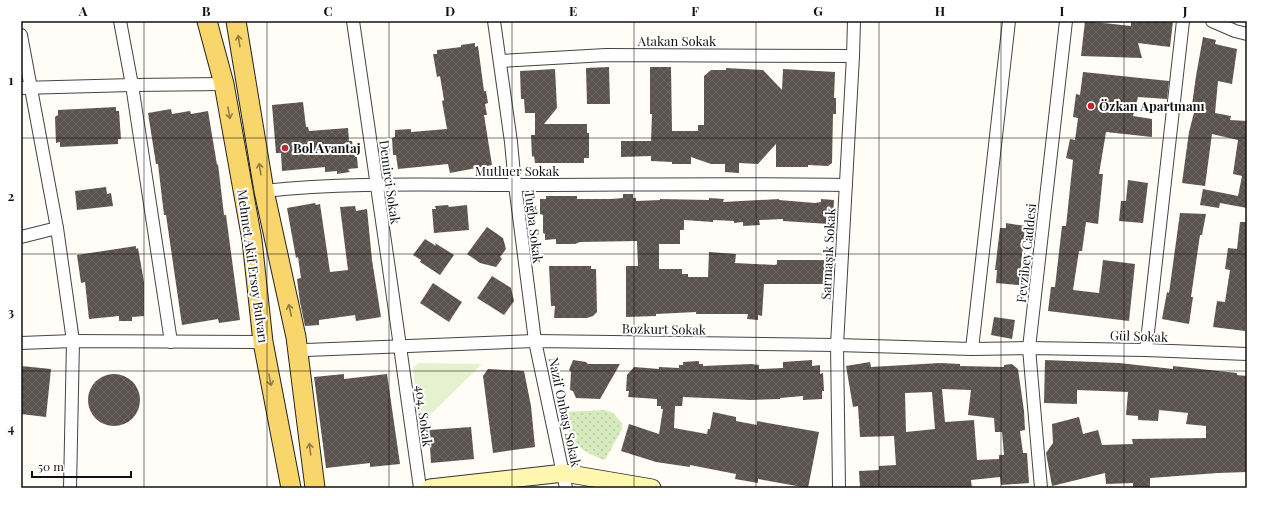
<svg xmlns="http://www.w3.org/2000/svg" width="1268" height="509" font-family="'Playfair Display',serif">
	<defs>
		<pattern id="park-dots" width="8" height="8" patternUnits="userSpaceOnUse"><rect width="8" height="8" fill="#d5ebbd"/><path d="M2 2h.1M6 6h.1" fill="none" stroke="#b6c8a1" stroke-width="1.8" stroke-linecap="round"/></pattern>
		<pattern id="building-cross-hatch" width="8" height="8" patternUnits="userSpaceOnUse"><rect width="8" height="8" fill="#5a524d"/><path d="M0 0l8 8M0 8l8-8" fill="none" stroke="#6d6662"/></pattern>
	</defs>
	<rect width="100%" height="100%" fill="#fffdf5"/>
	<path fill="url(#park-dots)" d="M605 410 613 413 622 423V429L605 460C590 455 571 446 568 428 567 423 567 418 566 412Z"/>
	<polygon fill="#e6f2cf" points="419,363 482,364 425,420 420,418 417,412 413,367"/>
	<g fill="url(#building-cross-hatch)" fill-rule="evenodd">
		<polygon points="1085,21 1131,26 1131,21 1173,21 1170,47 1138,43 1142,58 1081,56"/>
		<polygon points="1203,37 1216,40 1215,44 1237,49 1232,84 1218,81 1215,113 1231,116 1230,120 1247,121 1247,208 1220,203 1219,208 1200,205 1203,189 1238,196 1242,176 1233,174 1238,140 1212,134 1205,186 1182,183 1189,132 1196,105 1192,105 1196,76"/>
		<polygon points="475,43 475,47 478,46 484,91 486,91 488,103 485,104 487,115 484,115 492,165 450,173 448,164 398,169 396,155 393,155 392,138 395,137 395,130 411,129 411,132 447,129 442,101 444,100 440,76 437,77 433,54 437,54 437,50 461,47 461,45"/>
		<polygon points="609,67 610,104 587,104 586,68"/>
		<polygon points="650,67 671,67 672,131 698,131 698,125 704,125 704,76 711,70 726,70 726,68 763,70 782,90 783,69 835,72 834,98 836,98 836,114 833,114 832,163 828,166 808,165 808,167 776,167 776,144 758,164 739,163 739,173 725,172 725,164 711,164 691,157 691,164 672,164 672,162 651,161 651,156 621,157 621,141 651,141 652,114 650,114"/>
		<polygon points="555,69 557,108 544,124 587,124 587,133 589,133 589,158 584,158 584,163 535,163 534,156 532,157 531,135 535,135 535,113 525,113 524,99 521,99 520,71"/>
		<polygon points="1083,72 1169,81 1167,99 1138,97 1133,116 1152,119 1152,137 1106,132 1099,174 1103,174 1098,224 1086,222 1082,251 1079,251 1073,290 1099,293 1103,260 1135,264 1129,321 1048,311 1051,287 1055,287 1062,226 1066,226 1073,160 1066,158 1070,139 1075,140 1078,118 1073,117 1076,94 1080,95"/>
		<polygon points="303,102 306,127 308,127 309,131 348,128 349,141 352,141 353,147 356,147 358,168 348,169 350,172 337,174 337,171 325,172 325,167 282,171 281,153 276,153 272,105"/>
		<polygon points="116,107 116,111 119,111 121,139 118,139 118,144 60,147 60,142 56,143 55,117 58,115 58,110"/>
		<polygon points="171,109 172,114 190,111 191,114 208,111 217,165 218,164 224,215 226,215 240,320 219,323 218,319 182,325 166,215 164,215 158,164 156,164 148,113"/>
		<polygon points="1128,180 1148,183 1143,223 1119,221 1121,201 1126,201"/>
		<polygon points="106,187 107,194 111,193 113,206 77,210 75,191"/>
		<polygon points="623,194 633,194 633,198 636,198 636,201 660,200 660,199 709,200 709,198 724,199 723,202 779,199 779,200 815,203 821,202 821,199 834,200 833,217 829,217 829,224 783,221 783,219 759,220 760,225 743,226 743,222 734,223 734,221 713,220 713,222 684,220 684,230 680,230 680,244 659,244 659,269 682,269 682,274 688,274 688,277 708,277 709,252 736,254 735,263 775,265 777,264 777,260 824,260 824,263 827,263 827,280 825,280 825,284 764,284 762,316 758,315 758,320 747,319 748,314 696,314 696,312 656,314 656,316 626,317 626,266 638,266 637,241 580,242 575,244 556,244 556,239 545,240 545,234 543,233 543,215 540,214 540,199 546,199 546,196 577,196 577,199 611,199 623,198"/>
		<polygon points="315,203 316,205 320,204 330,272 348,270 340,207 355,206 356,211 367,209 372,260 381,317 356,321 355,315 319,320 319,325 305,326 300,302 297,279 301,278 298,257 296,258 287,208"/>
		<polygon points="448,205 449,207 467,205 469,230 434,233 432,209 436,209 435,206"/>
		<polygon points="1180,213 1206,214 1202,235 1200,235 1191,297 1193,297 1189,324 1162,319 1167,292 1169,293"/>
		<polygon points="1240,222 1247,222 1245,331 1213,327 1217,301 1225,302 1230,270 1225,269 1228,248 1237,249"/>
		<polygon points="1006,223 1025,226 1019,285 996,283 997,270 995,270 1000,228 1006,228"/>
		<polygon points="487,227 503,238 506,249 500,257 502,259 496,267 480,263 467,254"/>
		<polygon points="425,239 436,246 435,243 454,255 440,275 420,262 421,260 413,255"/>
		<polygon points="136,246 136,249 138,248 144,282 144,316 132,317 132,321 119,321 119,316 89,319 85,282 81,283 77,255"/>
		<polygon points="549,266 591,266 591,269 596,269 597,312 593,316 587,318 554,318 555,306 551,306"/>
		<polygon points="492,276 511,288 514,301 504,315 477,298"/>
		<polygon points="433,283 462,302 449,322 420,303"/>
		<polygon points="994,317 1015,320 1012,339 991,335"/>
		<polygon points="573,360 586,362 588,364 620,364 600,399 576,398 573,391 570,390 571,372 569,370"/>
		<polygon points="812,360 812,366 820,365 820,374 823,373 824,391 822,391 822,399 803,400 803,396 780,398 780,399 751,400 683,397 682,406 675,406 674,428 707,434 708,429 710,429 713,412 736,417 736,421 757,425 757,421 819,432 808,488 758,479 758,483 735,479 736,474 690,465 690,467 656,462 621,451 629,424 659,434 663,409 661,409 661,406 657,406 657,399 628,397 629,391 626,391 627,375 634,367 659,369 659,367 679,368 679,365 683,365 683,362 699,361 699,364 703,364 703,366 751,364 759,365 759,369 783,368 783,362"/>
		<polygon points="1045,360 1119,363 1173,369 1173,366 1237,373 1237,375 1247,376 1247,472 1218,473 1150,478 1150,488 1133,488 1133,483 1106,484 1105,473 1052,486 1046,453 1053,443 1052,424 1079,417 1083,434 1098,430 1102,445 1133,444 1132,439 1206,438 1206,426 1186,424 1188,413 1159,410 1158,421 1138,420 1138,416 1126,415 1128,392 1077,390 1077,404 1044,403"/>
		<path d="M870 362 871 367 940 363 960 364V366L1004 367V365L1012 364 1018 369 1024 411 1025 430 1020 431 1023 453H1027L1029 483 1001 485 1000 477 971 480 972 488H860L859 471 879 470V466L896 465 894 436 860 437 858 406 853 407 846 366ZM942 389 971 390 968 415 994 418 995 432H1002L1004 455H999V459L977 460 974 420 945 422ZM932 392 935 429 906 432 905 393Z"/>
		<polygon points="21,366 51,369 46,417 21,414"/>
		<polygon points="488,369 524,371 531,406 535,447 493,453 483,376"/>
		<circle cx="114" cy="400" r="26"/>
		<polygon points="344,374 344,379 387,374 400,464 370,467 370,463 326,468 314,377"/>
		<polygon points="471,427 474,459 431,463 429,430"/>
	</g>
	<g fill="none" stroke-linecap="round" stroke-linejoin="round">
		<defs>
			<g id="minor">
				<polyline points="120,21 132,85 171,342"/>
				<path d="M353 21C375 177 399 332 420 488"/>
				<polyline points="494,21 511,142 515,185 535,341 566,488"/>
				<polyline points="1212,21 1235,31 1247,34"/>
				<polyline points="21,35 57,228 73,341 70,488"/>
				<polyline points="501,61 606,55 853,56"/>
				<polyline points="21,88 132,85 224,84"/>
				<path d="M264 191C348 182 432 185 517 185 626 185 736 183 846 185"/>
				<polyline points="21,237 57,228"/>
				<polyline points="21,343 73,341 263,342"/>
				<polyline points="298,348 306,350 535,341 837,345 972,349 1029,348 1146,350 1247,354"/>
				<polyline points="972,349 1009,21"/>
				<polyline points="1146,350 1183,21"/>
				<polyline points="839,488 837,345 853,56 854,21"/>
				<polyline points="1041,488 1029,348 1066,21"/>
			</g>
			<polyline id="secondary" points="430,488 564,473 652,488"/>
			<g id="primary">
				<polyline points="207,21 224,84 252,240 263,342 291,488"/>
				<polyline points="236,21 264,191 296,337 315,488"/>
			</g>
		</defs>
		<use href="#minor" stroke="#444" stroke-width="14"/>
		<use href="#secondary" stroke="#333" stroke-width="19"/>
		<use href="#primary" stroke="#222" stroke-width="21"/>
		<use href="#minor" stroke="#fff" stroke-width="12"/>
		<use href="#secondary" stroke="#fff6b0" stroke-width="17"/>
		<use href="#primary" stroke="#f9d66b" stroke-width="19"/>
	</g>
	<defs><path id="oneway-shaft" d="M-6 0H5M1.5-3L5.5 0L1.5 3" fill="none" stroke-width="1.6" stroke-linecap="round" stroke-linejoin="round"/></defs>
	<g stroke="#917d42">
		<use href="#oneway-shaft" transform="translate(239 41) rotate(-99)"/>
		<use href="#oneway-shaft" transform="translate(229 113) rotate(80)"/>
		<use href="#oneway-shaft" transform="translate(260 169) rotate(-99)"/>
		<use href="#oneway-shaft" transform="translate(290 310) rotate(-103)"/>
		<use href="#oneway-shaft" transform="translate(270 380) rotate(79)"/>
		<use href="#oneway-shaft" transform="translate(310 449) rotate(-97)"/>
	</g>
	<path fill="none" stroke="#111" stroke-width="1" stroke-opacity="0.55" d="M144 21V488M267 21V488M389 21V488M512 21V488M634 21V488M756 21V488M879 21V488M1001 21V488M1124 21V488M21 138H1247M21 254H1247M21 371H1247"/>
	<g fill="#c4262e" stroke="#fff" stroke-width="1.5">
		<circle cx="1091" cy="106" r="4"/>
		<circle cx="285" cy="148" r="4"/>
	</g>
	<g text-anchor="middle" stroke-width="4" stroke-linejoin="round" paint-order="stroke">
		<g font-size="13" fill="#111" stroke="#fff">
			<text x="677" y="46">Atakan Sokak</text>
			<text x="517" y="176">Mutluer Sokak</text>
			<text transform="translate(390 182) rotate(82)" y="5">Demirci Sokak</text>
			<text transform="translate(534 227) rotate(83)" y="5">Tuğba Sokak</text>
			<text transform="translate(1026 253) rotate(-84)" y="5">Fevzibey Caddesi</text>
			<text transform="translate(828 254) rotate(-87)" y="5">Sarmaşık Sokak</text>
			<text transform="translate(253 266) rotate(82)" y="5">Mehmet Akif Ersoy Bulvarı</text>
			<text transform="translate(664 329) rotate(1)" y="5">Bozkurt Sokak</text>
			<text transform="translate(1139 336) rotate(2)" y="5">Gül Sokak</text>
			<text transform="translate(565 412) rotate(78)" y="5">Nazif Onbaşı Sokak</text>
			<text transform="translate(424 416) rotate(83)" y="5">404. Sokak</text>
		</g>
		<g font-size="13" font-weight="bold" fill="#111" stroke="#fff" text-anchor="start">
			<text x="1099" y="111">Özkan Apartmanı</text>
			<text x="293" y="153">Bol Avantaj</text>
		</g>
	</g>
	<rect width="1268" height="509" fill="none" stroke="#ffffff" stroke-width="44"/>
	<path d="M32 471v6h99v-6" fill="none" stroke="#111111" stroke-width="2"/>
	<text x="38" y="471" font-size="12" fill="#111111" stroke="#ffffff" stroke-width="3" paint-order="stroke">50 m</text>
	<rect x="22" y="22" width="1224" height="465" fill="none" stroke="#111" stroke-width="1.5"/>
	<g font-size="13" text-anchor="middle" font-weight="bold" fill="#111">
		<text x="83" y="16">A</text>
		<text x="206" y="16">B</text>
		<text x="328" y="16">C</text>
		<text x="450" y="16">D</text>
		<text x="573" y="16">E</text>
		<text x="695" y="16">F</text>
		<text x="818" y="16">G</text>
		<text x="940" y="16">H</text>
		<text x="1062" y="16">I</text>
		<text x="1185" y="16">J</text>
		<text x="11" y="85">1</text>
		<text x="11" y="201">2</text>
		<text x="11" y="317">3</text>
		<text x="11" y="433">4</text>
	</g>
</svg>
